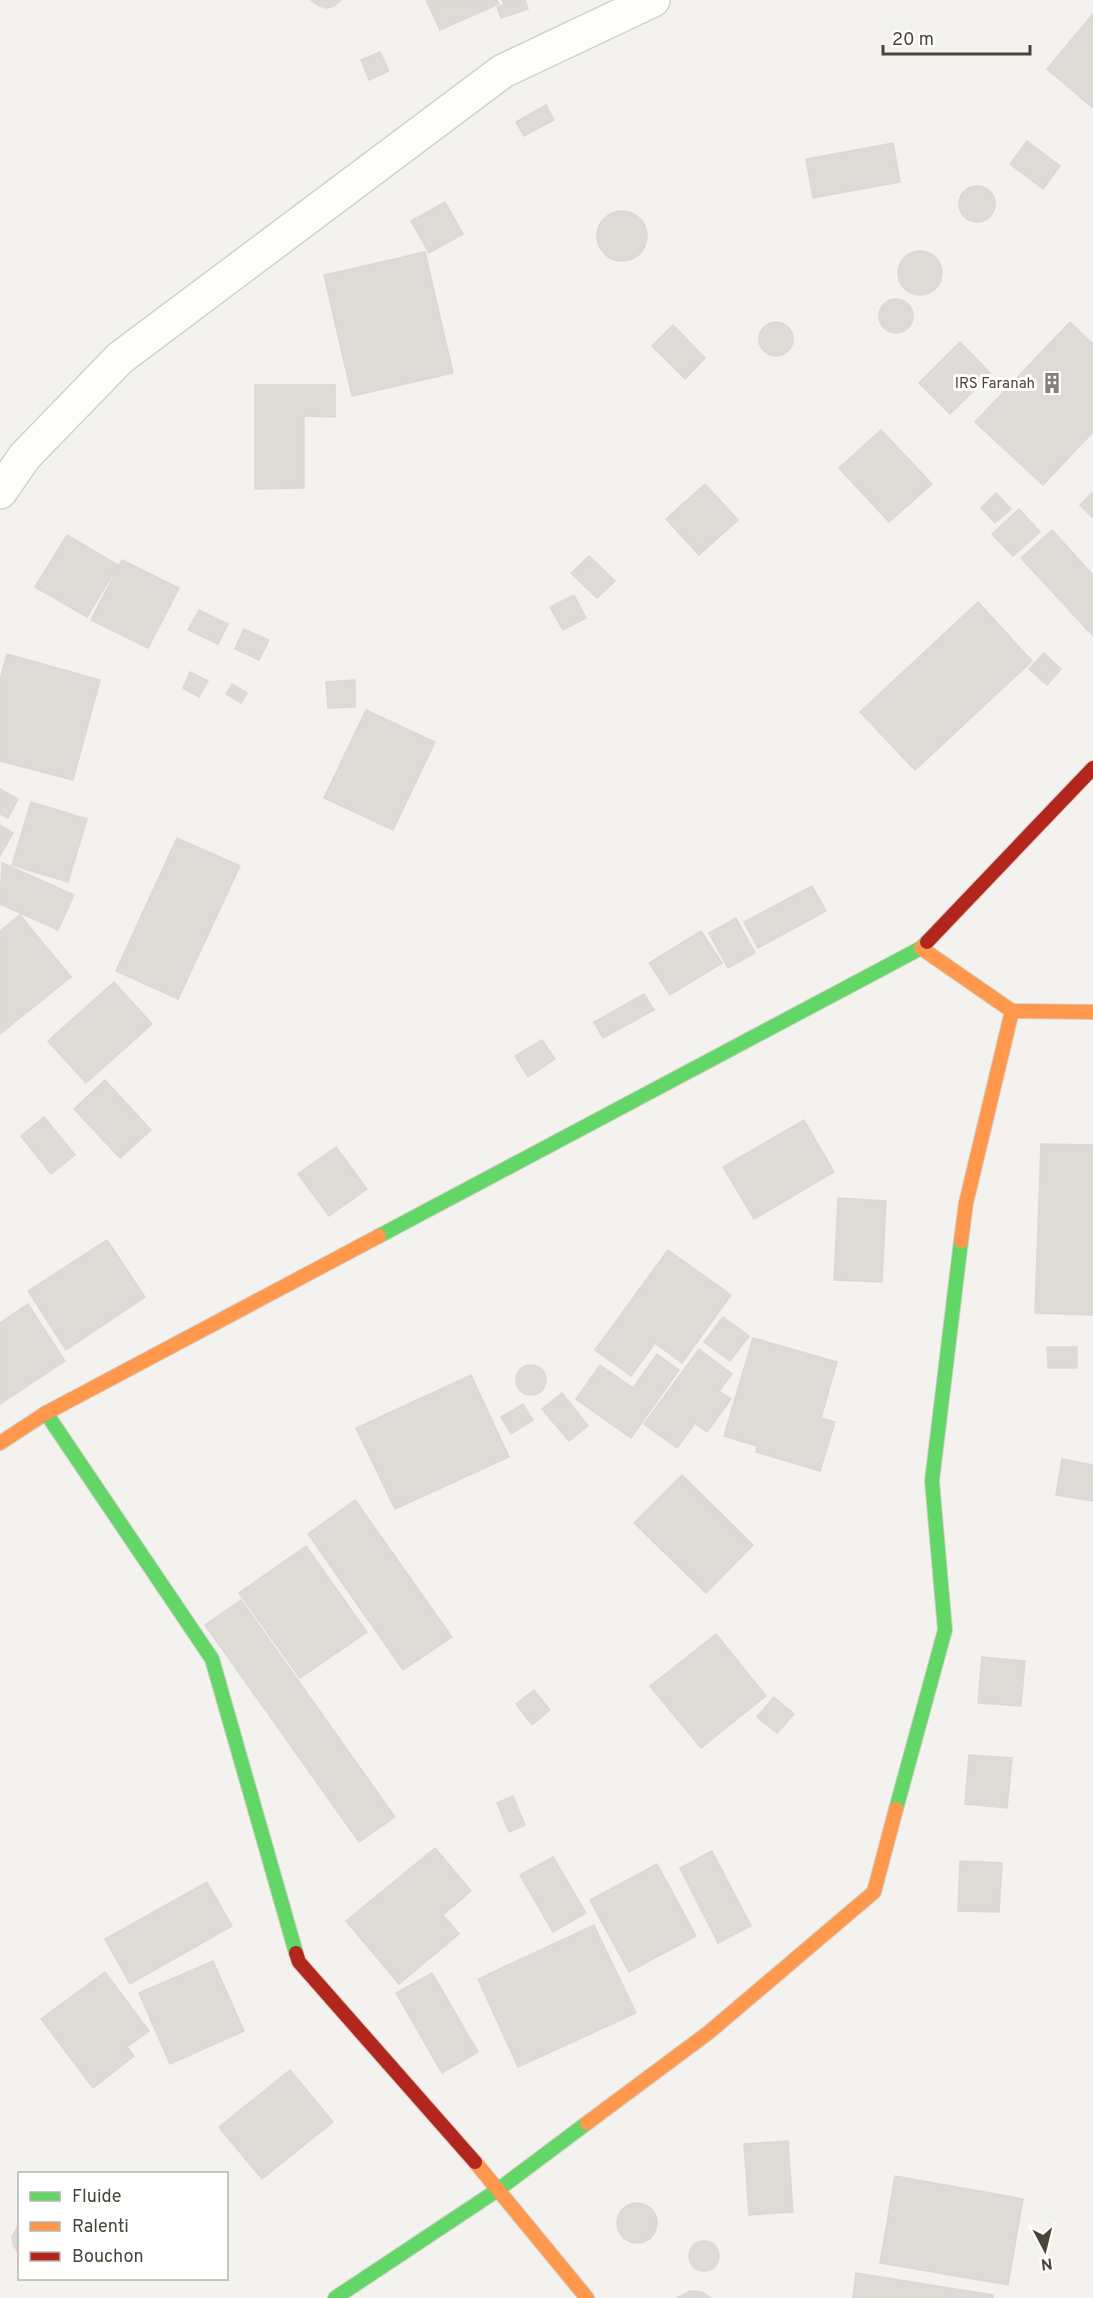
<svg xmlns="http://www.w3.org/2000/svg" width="1093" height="2298" font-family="Overpass,sans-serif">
	<rect width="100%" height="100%" fill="#f4f2ee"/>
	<g fill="#dedbd6" stroke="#dcd9d4" stroke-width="1.5">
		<polygon points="311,0 341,0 334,6 327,8 319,6"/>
		<polygon points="426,0 497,0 499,4 440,30"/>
		<polygon points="502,0 525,0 528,9 501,18 497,7 504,5"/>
		<polygon points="1093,14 1093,108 1047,69"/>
		<polygon points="380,52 389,71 369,80 361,60"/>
		<polygon points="546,105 554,120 524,136 516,122"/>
		<polygon points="1027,141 1060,166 1043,189 1010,164"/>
		<polygon points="893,143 900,182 813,198 806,159"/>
		<circle cx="977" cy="204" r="18"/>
		<polygon points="445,202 463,234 429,253 411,221"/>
		<circle cx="622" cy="236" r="25"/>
		<circle cx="920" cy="273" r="22"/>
		<polygon points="425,252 453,373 352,396 324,275"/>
		<circle cx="896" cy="316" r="17"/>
		<circle cx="776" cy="339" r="17"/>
		<polygon points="1070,322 1093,344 1093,432 1043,485 975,422"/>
		<polygon points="673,325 705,358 685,379 652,346"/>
		<polygon points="960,342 991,374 950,414 919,383"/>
		<polygon points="255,385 335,385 335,417 304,416 304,488 255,489"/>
		<polygon points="881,430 932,484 889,522 839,468"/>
		<polygon points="705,484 738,520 699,555 666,519"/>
		<polygon points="1093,492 1093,518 1080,505"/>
		<polygon points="996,493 1011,509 995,523 981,508"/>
		<polygon points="1019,509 1040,532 1013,556 992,534"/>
		<polygon points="1052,530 1093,575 1093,636 1021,558"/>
		<polygon points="67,535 118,565 87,617 35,587"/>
		<polygon points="589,556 615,581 597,598 571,573"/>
		<polygon points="122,560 179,588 148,648 91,620"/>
		<polygon points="574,595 586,618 563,630 550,607"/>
		<polygon points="978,602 1032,661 915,770 860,712"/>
		<polygon points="199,610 228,624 218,644 188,630"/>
		<polygon points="244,629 269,640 259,660 235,649"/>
		<polygon points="1044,653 1061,669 1047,685 1029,669"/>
		<polygon points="7,654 100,680 73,780 0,761 0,680"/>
		<polygon points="190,672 208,681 199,697 183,688"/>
		<polygon points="355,680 355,707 328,708 326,682"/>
		<polygon points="232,684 247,693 241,703 226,694"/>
		<polygon points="366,710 435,742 393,830 324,798"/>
		<polygon points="0,789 18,799 8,818 0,814"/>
		<polygon points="31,802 87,819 68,882 12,865"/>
		<polygon points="0,825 13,833 0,856"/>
		<polygon points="177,838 240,866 178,999 116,971"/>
		<polygon points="2,863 74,895 58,930 0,904"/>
		<polygon points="812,886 826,911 758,948 744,922"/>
		<polygon points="20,915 71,977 0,1034 0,931"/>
		<polygon points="736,918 755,953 728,968 709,933"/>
		<polygon points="701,931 722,963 670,995 649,963"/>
		<polygon points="114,982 152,1024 86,1083 48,1041"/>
		<polygon points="644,994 654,1010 603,1038 594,1022"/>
		<polygon points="542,1040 555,1059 528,1077 515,1056"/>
		<polygon points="105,1080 151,1130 120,1158 74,1109"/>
		<polygon points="44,1117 75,1155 51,1174 21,1136"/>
		<polygon points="804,1120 834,1172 754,1219 723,1167"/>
		<polygon points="1041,1144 1093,1145 1093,1315 1035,1313"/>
		<polygon points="336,1147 367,1189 329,1216 298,1174"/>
		<polygon points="838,1198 886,1201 882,1282 834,1280"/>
		<polygon points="107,1240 145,1297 66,1350 28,1291"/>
		<polygon points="668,1250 731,1295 682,1363 655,1343 631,1376 595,1350"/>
		<polygon points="28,1304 65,1361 0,1404 0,1323"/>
		<polygon points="723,1317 749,1336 730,1361 704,1342"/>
		<polygon points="753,1338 837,1362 821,1418 835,1422 820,1471 756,1452 757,1446 724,1436"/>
		<polygon points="1047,1347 1077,1347 1077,1368 1048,1368"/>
		<polygon points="699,1349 732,1374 719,1391 731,1399 707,1432 695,1423 677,1448 644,1424"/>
		<polygon points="657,1354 679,1370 631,1438 576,1399 600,1365 633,1388"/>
		<circle cx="531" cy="1380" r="15"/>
		<polygon points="471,1375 509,1457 395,1509 356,1428"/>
		<polygon points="562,1393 588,1426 569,1441 542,1409"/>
		<polygon points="523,1404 533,1420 511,1434 501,1417"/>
		<polygon points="1062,1459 1093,1465 1093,1501 1056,1495"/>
		<polygon points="682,1475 753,1545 706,1593 634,1523"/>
		<polygon points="355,1500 452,1637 403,1670 308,1534"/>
		<polygon points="306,1546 367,1632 300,1678 239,1593"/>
		<polygon points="241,1600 395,1817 359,1842 205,1625"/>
		<polygon points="716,1634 766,1696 701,1748 650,1686"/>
		<polygon points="982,1657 1025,1661 1021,1706 978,1703"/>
		<polygon points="534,1690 550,1710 532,1725 516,1704"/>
		<polygon points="774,1697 794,1714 777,1733 757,1717"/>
		<polygon points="969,1755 1012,1758 1007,1808 965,1804"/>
		<polygon points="513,1796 525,1825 509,1832 497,1803"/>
		<polygon points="435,1848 471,1891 443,1915 459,1934 399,1984 346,1921"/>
		<polygon points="712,1851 751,1926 718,1943 680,1868"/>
		<polygon points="553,1857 586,1913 553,1932 520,1875"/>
		<polygon points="960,1861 1002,1863 999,1912 958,1911"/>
		<polygon points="657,1864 696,1936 629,1972 590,1900"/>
		<polygon points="207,1882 232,1926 130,1984 105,1939"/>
		<polygon points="594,1925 636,2013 518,2067 478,1979"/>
		<polygon points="213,1961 244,2031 170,2064 139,1993"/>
		<polygon points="105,1972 149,2031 127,2047 134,2056 93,2088 41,2019"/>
		<polygon points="432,1973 478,2052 442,2073 396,1993"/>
		<polygon points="290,2070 333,2122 262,2179 219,2127"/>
		<polygon points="788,2141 793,2212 749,2215 744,2144"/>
		<polygon points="895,2176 1023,2199 1008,2285 880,2263"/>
		<circle cx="637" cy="2223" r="20"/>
		<polygon points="19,2224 20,2224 20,2254 13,2245 12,2237"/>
		<circle cx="704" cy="2256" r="15"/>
		<polygon points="856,2273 993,2295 993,2298 853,2298"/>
		<polygon points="690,2291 702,2292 711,2298 677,2298"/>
	</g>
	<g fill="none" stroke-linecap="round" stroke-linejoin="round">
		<defs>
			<polyline id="street" points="0,492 25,456 120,358 503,71 653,0"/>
			<g id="fast">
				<polyline points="379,1236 921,948 927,942"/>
				<polyline points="46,1413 212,1659 296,1953"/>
				<polyline points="896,1809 945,1630 932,1481 961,1241"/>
				<polyline points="335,2298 499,2189 587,2123"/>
			</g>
			<g id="slow">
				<polyline points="921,948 1012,1011 1093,1012"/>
				<polyline points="961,1241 966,1203 1012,1011"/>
				<polyline points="0,1443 46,1413 379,1236"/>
				<polyline points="587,2123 708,2033 874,1892 896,1809"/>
				<polyline points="475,2162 587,2298"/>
			</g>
			<g id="jam">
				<polyline points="927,942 1093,768"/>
				<polyline points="296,1953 299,1962 475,2162"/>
			</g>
		</defs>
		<use href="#street" stroke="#d2d0cb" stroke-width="36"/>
		<use href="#fast" stroke="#d3cfc5" stroke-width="16"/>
		<use href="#slow" stroke="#d3cfc5" stroke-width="16"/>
		<use href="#jam" stroke="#d3cfc5" stroke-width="16"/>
		<use href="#street" stroke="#fdfdfc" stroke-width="33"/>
		<use href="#fast" stroke="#63d668" stroke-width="14"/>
		<use href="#slow" stroke="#ff974d" stroke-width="14"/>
		<use href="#jam" stroke="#b3261e" stroke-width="14"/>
	</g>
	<defs>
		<symbol id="building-bare" viewBox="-9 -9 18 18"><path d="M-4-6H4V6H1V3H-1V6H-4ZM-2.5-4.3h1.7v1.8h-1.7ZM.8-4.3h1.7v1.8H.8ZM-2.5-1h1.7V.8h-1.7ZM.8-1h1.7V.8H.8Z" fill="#868178" stroke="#fff" stroke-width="2.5" paint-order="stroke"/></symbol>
	</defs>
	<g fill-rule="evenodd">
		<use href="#building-bare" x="1037" y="368" width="30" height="30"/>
	</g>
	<g text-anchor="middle" stroke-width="6" stroke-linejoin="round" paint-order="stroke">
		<g font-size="15" fill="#4b4439" stroke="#fff" text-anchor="end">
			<text x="1035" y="388">IRS Faranah</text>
		</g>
	</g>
	<rect x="18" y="2172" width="210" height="108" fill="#ffffff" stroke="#b7b4b0" stroke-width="1.5"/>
	<rect x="30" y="2192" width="30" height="9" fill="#63d668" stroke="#b7b4b0" stroke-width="1.5"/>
	<text x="72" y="2202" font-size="18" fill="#4b4439">Fluide</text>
	<rect x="30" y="2222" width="30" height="9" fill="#ff974d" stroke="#b7b4b0" stroke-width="1.5"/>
	<text x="72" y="2232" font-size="18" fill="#4b4439">Ralenti</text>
	<rect x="30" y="2252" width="30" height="9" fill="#b3261e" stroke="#b7b4b0" stroke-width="1.5"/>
	<text x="72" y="2262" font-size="18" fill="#4b4439">Bouchon</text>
	<g transform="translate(1045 2250) rotate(173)" stroke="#ffffff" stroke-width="4.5" paint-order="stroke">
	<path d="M0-4.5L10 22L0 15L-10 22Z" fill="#4b4439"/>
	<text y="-9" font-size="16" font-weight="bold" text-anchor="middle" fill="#4b4439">N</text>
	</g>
	<path d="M883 45v9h147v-9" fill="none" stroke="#4b4439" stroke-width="3"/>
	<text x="892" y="45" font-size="18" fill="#4b4439" stroke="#ffffff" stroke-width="4.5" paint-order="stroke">20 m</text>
</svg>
